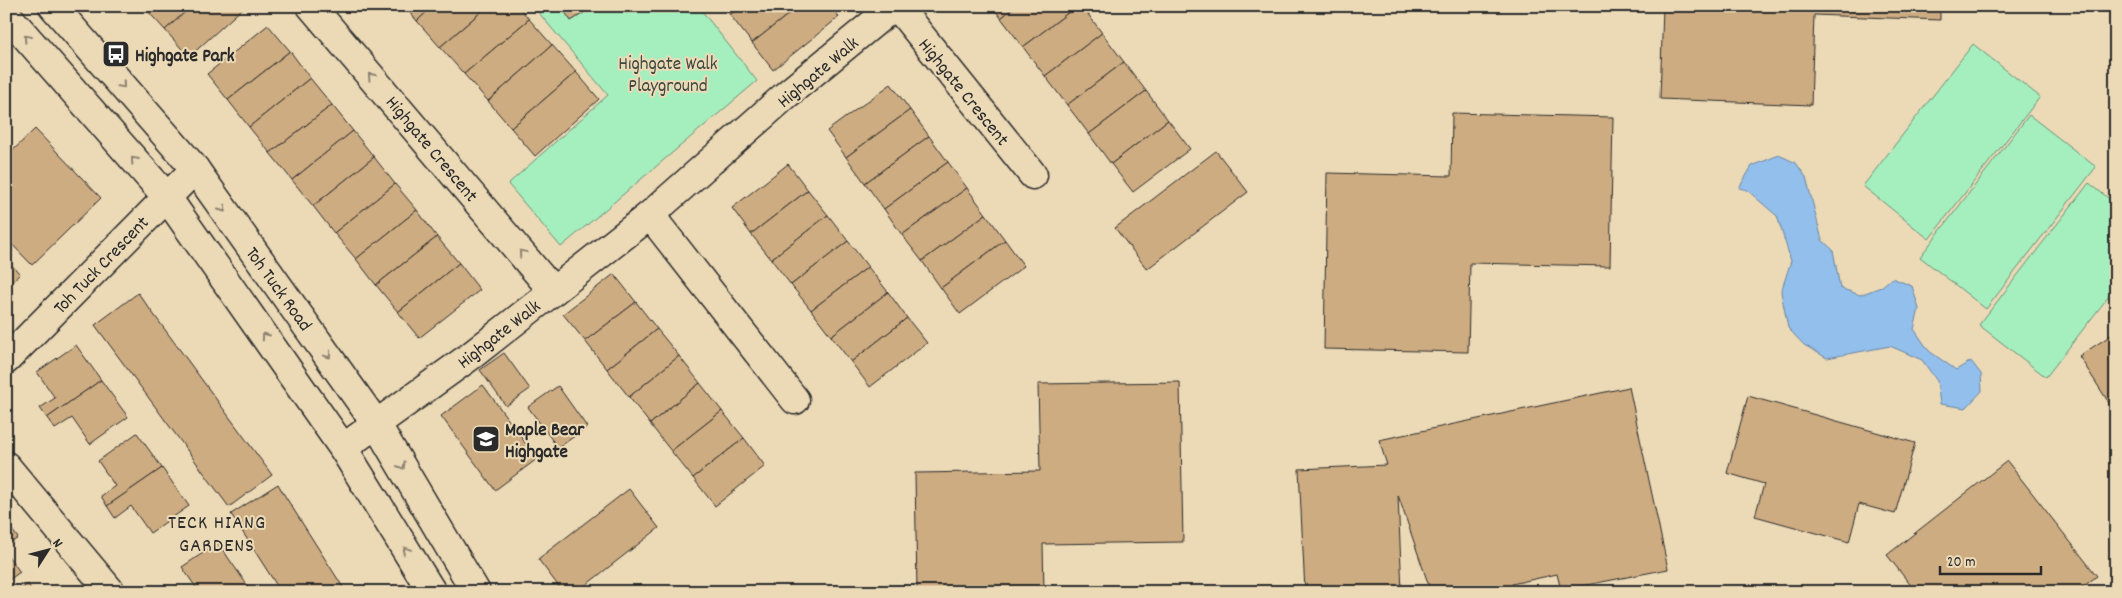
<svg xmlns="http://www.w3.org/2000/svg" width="2122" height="598" font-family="Dekko,sans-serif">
	<rect width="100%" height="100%" fill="#ecdab7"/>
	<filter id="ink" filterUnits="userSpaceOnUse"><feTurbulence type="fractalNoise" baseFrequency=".02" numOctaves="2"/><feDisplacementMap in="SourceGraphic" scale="10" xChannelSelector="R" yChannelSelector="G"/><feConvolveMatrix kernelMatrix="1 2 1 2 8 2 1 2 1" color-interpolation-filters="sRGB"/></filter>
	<g filter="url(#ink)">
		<g fill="#a5efbe" stroke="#688d74">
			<polygon points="533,6 698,6 757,81 561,247 508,184 608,95"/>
			<polygon points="1973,44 2040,97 1929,239 1863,186"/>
			<polygon points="2029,115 2096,167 1986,309 1920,257"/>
			<polygon points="2089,183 2116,204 2116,287 2046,377 1979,325"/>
		</g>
		<polygon fill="#93bfec" stroke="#69849f" points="1779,155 1796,163 1806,177 1822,240 1833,250 1840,288 1860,295 1881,287 1892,278 1912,286 1919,309 1914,329 1929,351 1956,370 1971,361 1981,374 1982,391 1966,408 1940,404 1937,381 1922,360 1890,346 1827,358 1804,345 1788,328 1781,292 1791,261 1777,216 1747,190 1739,188 1752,166"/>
		<g fill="#ceac81" stroke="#2b2b2b">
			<polygon points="143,6 192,6 165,30"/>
			<polygon points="192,6 245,6 189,57 165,30"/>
			<polygon points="404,6 433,6 417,21"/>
			<polygon points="433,6 488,6 440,47 417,21"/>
			<polygon points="488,6 518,6 529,19 464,74 440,47"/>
			<polygon points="561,6 588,6 590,9 571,21"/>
			<polygon points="722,6 741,6 730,15"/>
			<polygon points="741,6 799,6 752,43 730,15"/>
			<polygon points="799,6 831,6 839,17 773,70 752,43"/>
			<polygon points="992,6 1016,6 1001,18"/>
			<polygon points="1016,6 1077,6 1023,47 1001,18"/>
			<polygon points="1077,6 1082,6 1102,33 1045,76 1023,47"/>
			<polygon points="1663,6 1940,6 1940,20 1814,15 1811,105 1660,99"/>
			<polygon points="529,19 552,45 488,101 464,74"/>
			<polygon points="268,25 290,51 228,100 207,74"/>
			<polygon points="1102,33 1124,62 1067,105 1045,76"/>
			<polygon points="552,45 576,72 511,128 488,101"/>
			<polygon points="290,51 310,78 249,127 228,100"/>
			<polygon points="1124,62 1146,91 1089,134 1067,105"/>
			<polygon points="576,72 599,99 535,156 511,128"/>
			<polygon points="310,78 332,105 270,153 249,127"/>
			<polygon points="891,84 910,110 846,157 827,131"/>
			<polygon points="1146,91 1168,120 1111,164 1089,134"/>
			<polygon points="332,105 353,131 292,180 270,153"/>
			<polygon points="910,110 929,136 865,183 846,157"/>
			<polygon points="1452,113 1613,117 1610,266 1470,263 1468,352 1324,349 1327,173 1451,176"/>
			<polygon points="1168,120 1190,149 1133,192 1111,164"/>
			<polygon points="35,129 101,198 32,265 6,238 6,157"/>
			<polygon points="353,131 374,157 313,206 292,180"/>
			<polygon points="929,136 948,162 884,209 865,183"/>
			<polygon points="1216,151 1248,192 1147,269 1115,228"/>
			<polygon points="374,157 395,184 334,233 313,206"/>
			<polygon points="948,162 967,188 902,235 884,209"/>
			<polygon points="788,164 808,190 751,234 732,208"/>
			<polygon points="395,184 417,210 356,259 334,233"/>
			<polygon points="967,188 986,214 922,261 902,235"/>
			<polygon points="808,190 828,215 771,259 751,234"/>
			<polygon points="417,210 437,237 376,285 356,259"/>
			<polygon points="986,214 1005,240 941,288 922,261"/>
			<polygon points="828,215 848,241 791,285 771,259"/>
			<polygon points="437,237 459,263 398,312 376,285"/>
			<polygon points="1005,240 1024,266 960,314 941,288"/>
			<polygon points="848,241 868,267 811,310 791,285"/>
			<polygon points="6,259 20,274 6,287"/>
			<polygon points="459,263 480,290 419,338 398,312"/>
			<polygon points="868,267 888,292 831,336 811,310"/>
			<polygon points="614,274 636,302 585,341 563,314"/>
			<polygon points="888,292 907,318 851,362 831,336"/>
			<polygon points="138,293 272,475 229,507 95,325"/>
			<polygon points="636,302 657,329 607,369 585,341"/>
			<polygon points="907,318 927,343 870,387 851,362"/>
			<polygon points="657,329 679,356 629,397 607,369"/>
			<polygon points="2116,332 2116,414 2079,356"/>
			<polygon points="76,345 101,380 47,418 40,408 55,398 37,372"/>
			<polygon points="504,353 530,389 506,406 480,370"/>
			<polygon points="679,356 700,383 650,424 629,397"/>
			<polygon points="101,380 128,417 90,444 72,418 55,429 47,418"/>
			<polygon points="1180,382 1183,542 1043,544 1044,592 917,592 915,473 1040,471 1038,384"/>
			<polygon points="700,383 722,411 671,451 650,424"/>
			<polygon points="483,385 537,459 495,490 441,416"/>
			<polygon points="558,386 587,427 558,448 528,407"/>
			<polygon points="1629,387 1668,569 1561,590 1557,574 1512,584 1514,592 1431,592 1398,495 1402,592 1305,592 1299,469 1387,465 1379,440"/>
			<polygon points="1748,396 1915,443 1895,514 1859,504 1849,542 1755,516 1764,484 1727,473"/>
			<polygon points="722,411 744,438 693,478 671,451"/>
			<polygon points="137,433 162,468 107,506 101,496 115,486 98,461"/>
			<polygon points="744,438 765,466 715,506 693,478"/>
			<polygon points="2007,461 2097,576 2076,592 1916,592 1887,555"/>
			<polygon points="162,468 189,506 150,533 131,506 115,518 107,506"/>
			<polygon points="278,484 285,496 346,592 281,592 231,514"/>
			<polygon points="629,489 659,528 577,592 563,592 538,559"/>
			<polygon points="6,522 18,538 6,546"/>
			<polygon points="218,543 252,592 199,592 182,567"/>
			<polygon points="6,553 20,572 6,582"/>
			<polygon points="28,584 33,592 17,592"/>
		</g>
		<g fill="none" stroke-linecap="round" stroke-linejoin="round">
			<defs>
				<g id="minor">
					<polyline points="53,6 195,169 377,425 476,592"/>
					<polyline points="311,6 553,291"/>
					<polyline points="897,6 1033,175"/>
					<polyline points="6,14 166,196 343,448 432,592"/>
					<polyline points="650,215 795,400"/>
					<polyline points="6,360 195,169"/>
					<polyline points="343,448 472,355 650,215 786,95 894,6"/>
					<polyline points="6,466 111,592"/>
				</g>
			</defs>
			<use href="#minor" stroke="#2b2b2b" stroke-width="31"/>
			<use href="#minor" stroke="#ecdab7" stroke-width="28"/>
		</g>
		<defs><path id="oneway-chevron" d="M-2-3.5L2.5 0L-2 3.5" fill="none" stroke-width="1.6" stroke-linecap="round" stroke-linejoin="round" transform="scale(1.25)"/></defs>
		<g stroke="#8c8271">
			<use href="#oneway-chevron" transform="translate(27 38) rotate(-131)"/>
			<use href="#oneway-chevron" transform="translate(371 76) rotate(-132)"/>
			<use href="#oneway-chevron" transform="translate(122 85) rotate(49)"/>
			<use href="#oneway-chevron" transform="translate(134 160) rotate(-131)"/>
			<use href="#oneway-chevron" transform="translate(223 209) rotate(54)"/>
			<use href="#oneway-chevron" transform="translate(522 253) rotate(-130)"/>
			<use href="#oneway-chevron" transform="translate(265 336) rotate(-125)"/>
			<use href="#oneway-chevron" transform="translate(328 355) rotate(54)"/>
			<use href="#oneway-chevron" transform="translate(402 466) rotate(59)"/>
			<use href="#oneway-chevron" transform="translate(406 550) rotate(-122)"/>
		</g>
	</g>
	<defs>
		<symbol id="bus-square" viewBox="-11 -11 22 22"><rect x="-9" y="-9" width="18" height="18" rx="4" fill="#2b2b2b" stroke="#ecdab7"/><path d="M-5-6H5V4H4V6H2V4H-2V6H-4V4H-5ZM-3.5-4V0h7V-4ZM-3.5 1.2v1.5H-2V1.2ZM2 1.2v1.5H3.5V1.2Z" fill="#fff"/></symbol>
		<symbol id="school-square" viewBox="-11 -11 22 22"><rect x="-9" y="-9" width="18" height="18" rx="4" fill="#2b2b2b" stroke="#ecdab7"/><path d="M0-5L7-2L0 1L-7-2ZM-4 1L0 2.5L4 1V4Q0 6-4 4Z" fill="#fff"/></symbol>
	</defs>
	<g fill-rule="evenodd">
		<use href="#bus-square" x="100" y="38" width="32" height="32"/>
		<use href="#school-square" x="470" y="423" width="32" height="32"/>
	</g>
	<g text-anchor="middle" stroke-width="4" stroke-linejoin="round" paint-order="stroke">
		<g font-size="19" font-weight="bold" fill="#2b2b2b" stroke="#ecdab7" text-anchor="start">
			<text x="135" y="61">Highgate Park</text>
			<text x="505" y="435">Maple Bear<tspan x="505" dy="22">Highgate</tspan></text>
		</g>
		<g font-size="19" fill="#3d4841" stroke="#ecdab7">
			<text x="668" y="69">Highgate Walk<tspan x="668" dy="22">Playground</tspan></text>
		</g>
		<g font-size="19" fill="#2b2b2b" stroke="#ecdab7">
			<text transform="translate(817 71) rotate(-40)" y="7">Highgate Walk</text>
			<text transform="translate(965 91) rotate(51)" y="7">Highgate Crescent</text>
			<text transform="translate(433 148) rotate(50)" y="7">Highgate Crescent</text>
			<text transform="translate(100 264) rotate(-46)" y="7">Toh Tuck Crescent</text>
			<text transform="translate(280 288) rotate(54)" y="7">Toh Tuck Road</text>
			<text transform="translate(498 333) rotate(-38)" y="7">Highgate Walk</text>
		</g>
		<g font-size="20" letter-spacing="1" fill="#2b2b2b" stroke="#ecdab7">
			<text x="217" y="528">TECK HIANG<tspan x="217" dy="23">GARDENS</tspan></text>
		</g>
	</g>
	<rect width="2122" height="598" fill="none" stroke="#ecdab7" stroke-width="25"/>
	<rect x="12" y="12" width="2097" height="573" fill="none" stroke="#2b2b2b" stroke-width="2" filter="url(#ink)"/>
	<g transform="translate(48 550) rotate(54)" stroke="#ecdab7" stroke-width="4" paint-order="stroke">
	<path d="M0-4L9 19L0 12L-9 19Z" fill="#2b2b2b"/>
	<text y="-8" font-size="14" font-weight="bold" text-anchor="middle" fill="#2b2b2b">N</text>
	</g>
	<path d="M1940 566v8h101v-8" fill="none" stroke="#2b2b2b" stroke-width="2.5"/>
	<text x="1947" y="566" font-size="15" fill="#2b2b2b" stroke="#ecdab7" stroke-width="4" paint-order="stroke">20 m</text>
</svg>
